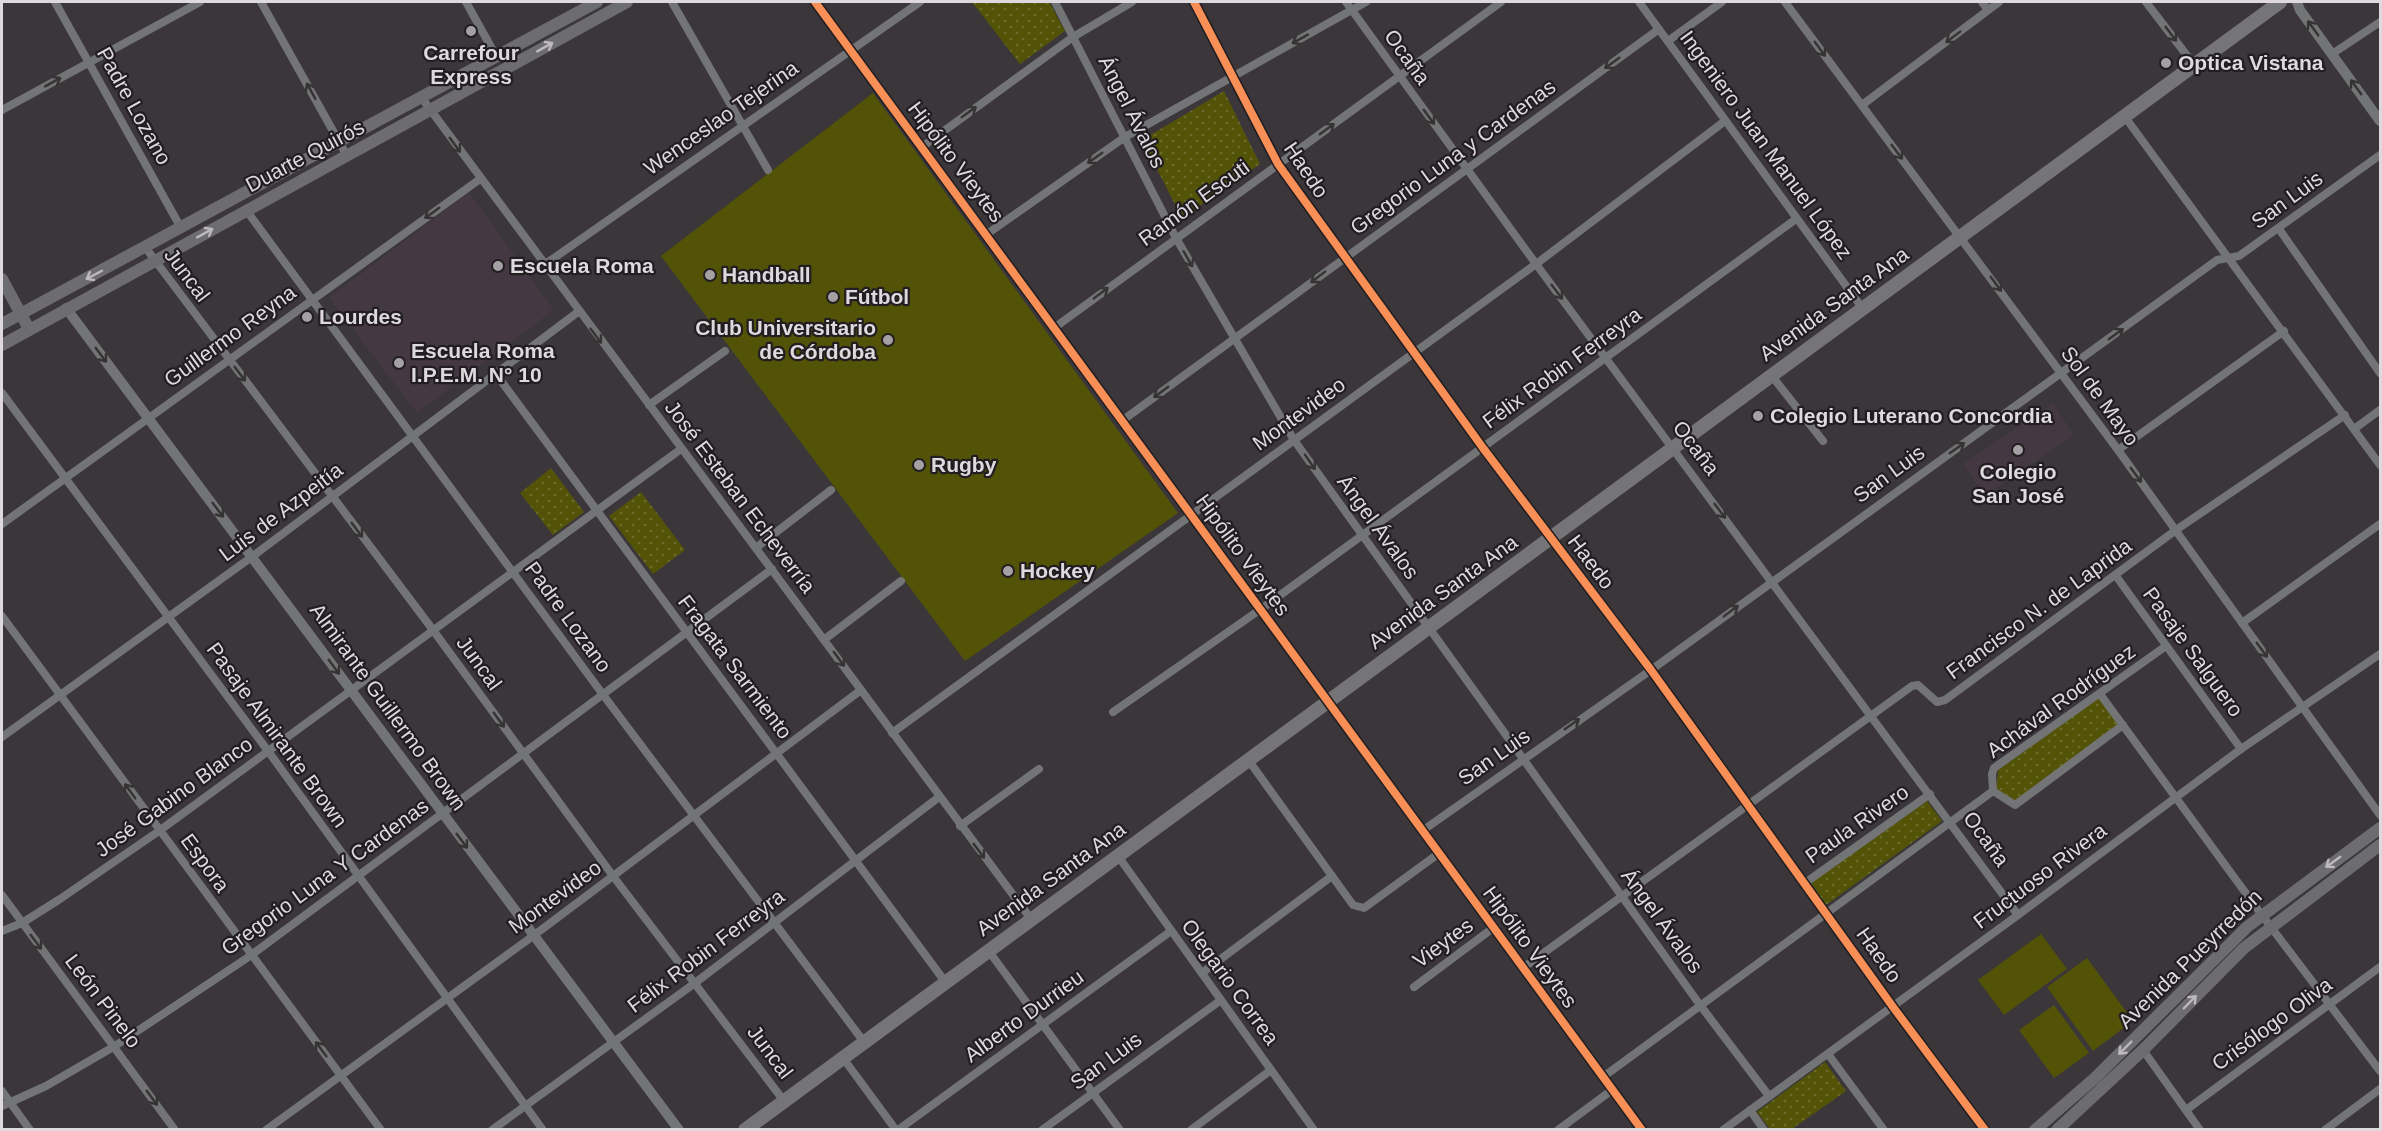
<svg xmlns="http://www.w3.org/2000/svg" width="2382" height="1131" font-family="Helvetica,sans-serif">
	<defs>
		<pattern id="park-dots" width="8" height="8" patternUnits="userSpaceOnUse" patternTransform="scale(1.5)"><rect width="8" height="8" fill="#535308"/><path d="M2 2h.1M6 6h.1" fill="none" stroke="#6b6b2c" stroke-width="1.8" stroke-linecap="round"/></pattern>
	</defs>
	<rect width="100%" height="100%" fill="#3a363a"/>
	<g fill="#443943">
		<polygon points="469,192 554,310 417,413 329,298"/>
		<polygon points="2053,403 2074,435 1985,496 1963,464"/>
	</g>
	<g fill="#535308">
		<polygon points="873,93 1178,513 965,661 661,256"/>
		<polygon points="2041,934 2067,969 2004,1015 1978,980"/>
		<polygon points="2087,958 2133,1021 2093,1051 2047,987"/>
		<polygon points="2054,1005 2089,1053 2054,1078 2019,1030"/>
	</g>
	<g fill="url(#park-dots)">
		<polygon points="972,2 1049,2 1065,31 1020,64"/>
		<polygon points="1224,91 1260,164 1182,218 1142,140"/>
		<polygon points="551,468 584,512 553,535 520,493"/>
		<polygon points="641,492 685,550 653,574 609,516"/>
		<polygon points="2100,697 2120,724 2015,801 1996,789 1998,770"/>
		<polygon points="1927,801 1942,821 1826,905 1811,884 1813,881"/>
		<polygon points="1825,1062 1846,1091 1792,1129 1770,1129 1757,1112"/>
	</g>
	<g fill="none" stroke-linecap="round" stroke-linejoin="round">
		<g stroke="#737475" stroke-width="8">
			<polyline points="55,2 181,228"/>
			<polyline points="261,2 347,156"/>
			<polyline points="466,2 496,56"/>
			<polyline points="672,2 768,170"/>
			<polyline points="1055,2 1176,238 1294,440 1700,1005 1769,1096"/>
			<polyline points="1194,2 1278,164 1483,448 1651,670 1893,1007 1985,1130"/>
			<polyline points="1346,2 1536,264 2018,915"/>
			<polyline points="1639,2 1863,309"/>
			<polyline points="1785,2 2118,450 2380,815"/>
			<polyline points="1982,2 1988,10"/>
			<polyline points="2146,2 2195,66"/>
			<polyline points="1668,41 1722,2"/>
			<polyline points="2332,54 2380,22"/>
			<polyline points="421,97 1031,919"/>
			<polyline points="1862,105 1999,2"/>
			<polyline points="2,110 200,2"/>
			<polyline points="2125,117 2380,465"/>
			<polyline points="922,147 1073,37 1132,2"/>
			<polyline points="246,210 604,696 864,1042"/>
			<polyline points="2279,229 2380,373"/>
			<polyline points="987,234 1125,137 1366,2"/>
			<polyline points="145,247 433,630 613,876 784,1101"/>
			<polyline points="544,265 920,2"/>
			<polyline points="1054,328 1501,2"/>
			<polyline points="496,374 946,983"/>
			<polyline points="1772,376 1823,441"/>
			<polyline points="2,393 268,751 543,1130"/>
			<polyline points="649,405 725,351"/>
			<polyline points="1123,420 1659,29"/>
			<polyline points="2354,429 2380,410"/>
			<polyline points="2118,450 2284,331"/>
			<polyline points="2,524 480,179"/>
			<polyline points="757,547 831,490"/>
			<polyline points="2116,576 2241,749"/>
			<polyline points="2,616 381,1130"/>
			<polyline points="2242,623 2380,524"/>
			<polyline points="825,639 901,581"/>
			<polyline points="2100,694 2261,914 2380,1071"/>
			<polyline points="1113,712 1261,609 1796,219"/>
			<polyline points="2123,725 2015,805 1993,791 1992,774 1994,768 2166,646"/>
			<polyline points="892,733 1536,264 1725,121"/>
			<polyline points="2,737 253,556 578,312"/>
			<polyline points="1249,761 1353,905 1364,908 1438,854"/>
			<polyline points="960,826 1039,769"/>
			<polyline points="1422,831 1651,670 2217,260 2239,256 2380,155"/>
			<polyline points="1118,856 1314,1130"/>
			<polyline points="1805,883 1930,794"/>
			<polyline points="2,895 175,1130"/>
			<polyline points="2,931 22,923 60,899 159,831 681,449"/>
			<polyline points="988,950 1120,1130"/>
			<polyline points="1523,968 1912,686 1918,685 1937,702 1945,700 2176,530 2345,415"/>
			<polyline points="1202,973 1332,876"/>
			<polyline points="1414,987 1493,928"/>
			<polyline points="2143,1050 2200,1130"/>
			<polyline points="1828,1054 1884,1130"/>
			<polyline points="843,1058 896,1130"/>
			<polyline points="1603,1077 1993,791"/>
			<polyline points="2,1091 30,1130"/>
			<polyline points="2,1106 46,1086 115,1046 250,956 772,569"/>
			<polyline points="1750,1110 1764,1130"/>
			<polyline points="2186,1110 2380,967"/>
			<polyline points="266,1130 533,936 861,690"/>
			<polyline points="492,1130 695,983 939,797"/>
			<polyline points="898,1130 1171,931"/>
			<polyline points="1042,1130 1221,1000"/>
			<polyline points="1191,1130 1271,1070"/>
			<polyline points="1558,1130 1612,1090"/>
			<polyline points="1723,1130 2018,915 2241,749 2380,654"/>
			<polyline points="2325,1130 2380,1089"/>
		</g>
		<g stroke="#737475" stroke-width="10">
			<polyline points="815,2 1642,1130"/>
			<polyline points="2297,2 2300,10 2380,121"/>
			<polyline points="66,308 679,1130"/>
		</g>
		<g stroke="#6d6c6e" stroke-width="12">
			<polyline points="2,279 29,329"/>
			<polyline points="2,324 597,2"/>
			<polyline points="2,345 627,2"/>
			<polyline points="2035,1130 2095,1078 2247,927 2380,828"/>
			<polyline points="2057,1130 2143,1050 2244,948 2380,845"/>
		</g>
		<polyline stroke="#757476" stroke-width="14" points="745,1130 2280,2"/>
		<defs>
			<g id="cycleway">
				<polyline points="815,2 1642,1130"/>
				<polyline points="1194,2 1278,164 1483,448 1651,670 1893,1007 1985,1130"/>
			</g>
		</defs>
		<use href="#cycleway" stroke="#211d20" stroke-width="11"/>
		<use href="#cycleway" stroke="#f78f57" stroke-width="8"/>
	</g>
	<defs><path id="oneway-shaft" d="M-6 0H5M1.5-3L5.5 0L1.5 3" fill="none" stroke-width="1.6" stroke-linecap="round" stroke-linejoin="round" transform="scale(1.5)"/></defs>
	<g stroke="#363335">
		<use href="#oneway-shaft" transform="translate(2313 28) rotate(-126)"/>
		<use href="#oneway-shaft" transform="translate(2171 34) rotate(53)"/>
		<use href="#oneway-shaft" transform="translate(1953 37) rotate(143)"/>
		<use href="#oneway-shaft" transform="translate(1300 39) rotate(151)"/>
		<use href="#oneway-shaft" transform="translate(1820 49) rotate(54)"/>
		<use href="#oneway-shaft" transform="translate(1612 63) rotate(144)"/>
		<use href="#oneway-shaft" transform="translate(53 82) rotate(-29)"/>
		<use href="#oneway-shaft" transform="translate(2356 87) rotate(-126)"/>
		<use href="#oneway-shaft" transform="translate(311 91) rotate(-119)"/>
		<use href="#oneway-shaft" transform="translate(969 112) rotate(-36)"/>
		<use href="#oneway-shaft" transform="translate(1429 117) rotate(54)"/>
		<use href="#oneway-shaft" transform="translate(1327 129) rotate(-36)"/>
		<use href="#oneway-shaft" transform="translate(455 145) rotate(54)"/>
		<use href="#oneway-shaft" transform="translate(1897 152) rotate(53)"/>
		<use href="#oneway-shaft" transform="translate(1095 158) rotate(145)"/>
		<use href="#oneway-shaft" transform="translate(432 213) rotate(144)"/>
		<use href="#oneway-shaft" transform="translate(1188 259) rotate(60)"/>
		<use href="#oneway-shaft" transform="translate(1318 277) rotate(143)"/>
		<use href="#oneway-shaft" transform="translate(1996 284) rotate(54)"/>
		<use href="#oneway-shaft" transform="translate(1557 292) rotate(53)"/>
		<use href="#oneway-shaft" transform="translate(1101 293) rotate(-37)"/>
		<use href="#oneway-shaft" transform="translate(2116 334) rotate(-36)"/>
		<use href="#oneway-shaft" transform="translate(596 336) rotate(53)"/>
		<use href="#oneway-shaft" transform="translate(101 355) rotate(53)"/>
		<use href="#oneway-shaft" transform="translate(240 374) rotate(53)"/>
		<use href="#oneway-shaft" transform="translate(1161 392) rotate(144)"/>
		<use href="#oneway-shaft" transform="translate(1957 448) rotate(-35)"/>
		<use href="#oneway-shaft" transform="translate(1310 462) rotate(55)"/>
		<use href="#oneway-shaft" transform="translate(2136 475) rotate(54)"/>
		<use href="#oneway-shaft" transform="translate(218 510) rotate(53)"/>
		<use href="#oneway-shaft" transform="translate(1720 511) rotate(53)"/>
		<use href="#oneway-shaft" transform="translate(357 530) rotate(53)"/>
		<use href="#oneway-shaft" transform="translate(1731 611) rotate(-37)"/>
		<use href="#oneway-shaft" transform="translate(2262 650) rotate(54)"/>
		<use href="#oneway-shaft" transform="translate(839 659) rotate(54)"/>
		<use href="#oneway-shaft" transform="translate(334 667) rotate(54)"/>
		<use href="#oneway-shaft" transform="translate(499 720) rotate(54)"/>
		<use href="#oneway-shaft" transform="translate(1572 724) rotate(-35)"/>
		<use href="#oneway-shaft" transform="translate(130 791) rotate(-126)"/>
		<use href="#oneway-shaft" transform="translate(462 841) rotate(53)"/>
		<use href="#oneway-shaft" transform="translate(979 851) rotate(53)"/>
		<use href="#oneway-shaft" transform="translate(36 942) rotate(53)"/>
		<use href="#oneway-shaft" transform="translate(321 1049) rotate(-127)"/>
		<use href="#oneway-shaft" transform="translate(152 1098) rotate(54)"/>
	</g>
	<g stroke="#bcb8bc">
		<use href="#oneway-shaft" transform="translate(545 47) rotate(-29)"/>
		<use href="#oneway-shaft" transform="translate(205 233) rotate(-29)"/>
		<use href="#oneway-shaft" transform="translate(94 275) rotate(152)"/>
		<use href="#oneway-shaft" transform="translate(2333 862) rotate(144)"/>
		<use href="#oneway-shaft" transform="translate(2190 1002) rotate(-46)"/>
		<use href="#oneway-shaft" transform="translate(2125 1048) rotate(135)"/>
	</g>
	<g fill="#a5a0a4" stroke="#211d20" stroke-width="2">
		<circle cx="471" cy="31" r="6"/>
		<circle cx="2166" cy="63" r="6"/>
		<circle cx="498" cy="266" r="6"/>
		<circle cx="710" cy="275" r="6"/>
		<circle cx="833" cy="297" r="6"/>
		<circle cx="307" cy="317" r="6"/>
		<circle cx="888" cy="340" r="6"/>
		<circle cx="399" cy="363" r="6"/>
		<circle cx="1758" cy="416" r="6"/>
		<circle cx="2018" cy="450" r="6"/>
		<circle cx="919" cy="465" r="6"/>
		<circle cx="1008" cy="571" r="6"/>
	</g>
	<g text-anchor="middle" stroke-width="4.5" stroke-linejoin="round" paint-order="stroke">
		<g font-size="21" font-weight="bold" fill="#ded9dd" stroke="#211d20" text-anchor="start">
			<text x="471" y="60" text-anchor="middle">Carrefour<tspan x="471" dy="24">Express</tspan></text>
			<text x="2178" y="70">Optica Vistana</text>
			<text x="510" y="273">Escuela Roma</text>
			<text x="722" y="282">Handball</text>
			<text x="845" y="304">Fútbol</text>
			<text x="319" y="324">Lourdes</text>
			<text x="876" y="335" text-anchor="end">Club Universitario<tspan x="876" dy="24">de Córdoba</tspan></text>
			<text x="411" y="358">Escuela Roma<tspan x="411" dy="24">I.P.E.M. N° 10</tspan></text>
			<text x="1770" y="423">Colegio Luterano Concordia</text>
			<text x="931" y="472">Rugby</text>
			<text x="2018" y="479" text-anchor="middle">Colegio<tspan x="2018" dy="24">San José</tspan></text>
			<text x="1020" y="578">Hockey</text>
		</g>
		<g font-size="21" fill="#ded9dd" stroke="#211d20">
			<text transform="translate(1407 57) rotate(54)" y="7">Ocaña</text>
			<text transform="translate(134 106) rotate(61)" y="7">Padre Lozano</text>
			<text transform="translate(1132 112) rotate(63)" y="7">Ángel Ávalos</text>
			<text transform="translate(721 118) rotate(-35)" y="7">Wenceslao Tejerina</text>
			<text transform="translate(1766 145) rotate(54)" y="7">Ingeniero Juan Manuel López</text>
			<text transform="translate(305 156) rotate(-28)" y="7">Duarte Quirós</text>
			<text transform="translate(1453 157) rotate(-36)" y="7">Gregorio Luna y Cardenas</text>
			<text transform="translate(956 162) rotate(53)" y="7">Hipólito Vieytes</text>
			<text transform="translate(1306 170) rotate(56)" y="7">Haedo</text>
			<text transform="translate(2287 200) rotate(-36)" y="7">San Luis</text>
			<text transform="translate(1194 203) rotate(-36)" y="7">Ramón Escuti</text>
			<text transform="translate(187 275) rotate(53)" y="7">Juncal</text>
			<text transform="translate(1834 304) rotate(-36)" y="7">Avenida Santa Ana</text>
			<text transform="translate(230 336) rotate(-36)" y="7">Guillermo Reyna</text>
			<text transform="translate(1562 368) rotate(-36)" y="7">Félix Robin Ferreyra</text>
			<text transform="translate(2100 396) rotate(54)" y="7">Sol de Mayo</text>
			<text transform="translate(1299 414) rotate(-36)" y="7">Montevideo</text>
			<text transform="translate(1696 448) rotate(53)" y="7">Ocaña</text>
			<text transform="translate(1889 474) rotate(-36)" y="7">San Luis</text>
			<text transform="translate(740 497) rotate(53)" y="7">José Esteban Echeverría</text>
			<text transform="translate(281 512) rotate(-37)" y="7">Luis de Azpeitía</text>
			<text transform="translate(1378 527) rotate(54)" y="7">Ángel Ávalos</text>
			<text transform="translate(1243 555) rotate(54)" y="7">Hipólito Vieytes</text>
			<text transform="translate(1591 562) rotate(53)" y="7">Haedo</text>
			<text transform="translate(1443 592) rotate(-36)" y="7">Avenida Santa Ana</text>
			<text transform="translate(2039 609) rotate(-36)" y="7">Francisco N. de Laprida</text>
			<text transform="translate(568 617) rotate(54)" y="7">Padre Lozano</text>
			<text transform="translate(2193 652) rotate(54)" y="7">Pasaje Salguero</text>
			<text transform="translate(479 663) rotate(54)" y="7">Juncal</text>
			<text transform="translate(735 667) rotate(53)" y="7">Fragata Sarmiento</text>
			<text transform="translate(2061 701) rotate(-36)" y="7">Achával Rodríguez</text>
			<text transform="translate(388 707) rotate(54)" y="7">Almirante Guillermo Brown</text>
			<text transform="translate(277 735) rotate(54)" y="7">Pasaje Almirante Brown</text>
			<text transform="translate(1494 757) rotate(-35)" y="7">San Luis</text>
			<text transform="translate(174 797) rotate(-36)" y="7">José Gabino Blanco</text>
			<text transform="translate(1857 824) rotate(-35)" y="7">Paula Rivero</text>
			<text transform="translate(1986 839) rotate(54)" y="7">Ocaña</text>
			<text transform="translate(205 863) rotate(54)" y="7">Espora</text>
			<text transform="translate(2040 876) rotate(-37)" y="7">Fructuoso Rivera</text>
			<text transform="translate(325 877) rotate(-36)" y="7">Gregorio Luna Y Cardenas</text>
			<text transform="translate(1051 879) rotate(-36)" y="7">Avenida Santa Ana</text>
			<text transform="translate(555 897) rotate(-36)" y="7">Montevideo</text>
			<text transform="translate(1662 921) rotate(54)" y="7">Ángel Ávalos</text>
			<text transform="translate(1443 943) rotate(-36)" y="7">Vieytes</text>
			<text transform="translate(1530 947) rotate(54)" y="7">Hipólito Vieytes</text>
			<text transform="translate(706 951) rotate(-37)" y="7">Félix Robin Ferreyra</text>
			<text transform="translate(1879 955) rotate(55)" y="7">Haedo</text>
			<text transform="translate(2190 959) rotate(-44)" y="7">Avenida Pueyrredón</text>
			<text transform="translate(1230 982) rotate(54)" y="7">Olegario Correa</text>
			<text transform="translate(103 1001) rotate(53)" y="7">León Pinelo</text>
			<text transform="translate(1024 1016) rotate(-36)" y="7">Alberto Durrieu</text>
			<text transform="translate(2272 1024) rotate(-36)" y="7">Crisólogo Oliva</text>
			<text transform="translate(770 1052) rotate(53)" y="7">Juncal</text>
			<text transform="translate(1106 1061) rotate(-36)" y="7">San Luis</text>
		</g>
	</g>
	<rect width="2382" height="1131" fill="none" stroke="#ded9dd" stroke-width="6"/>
</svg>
